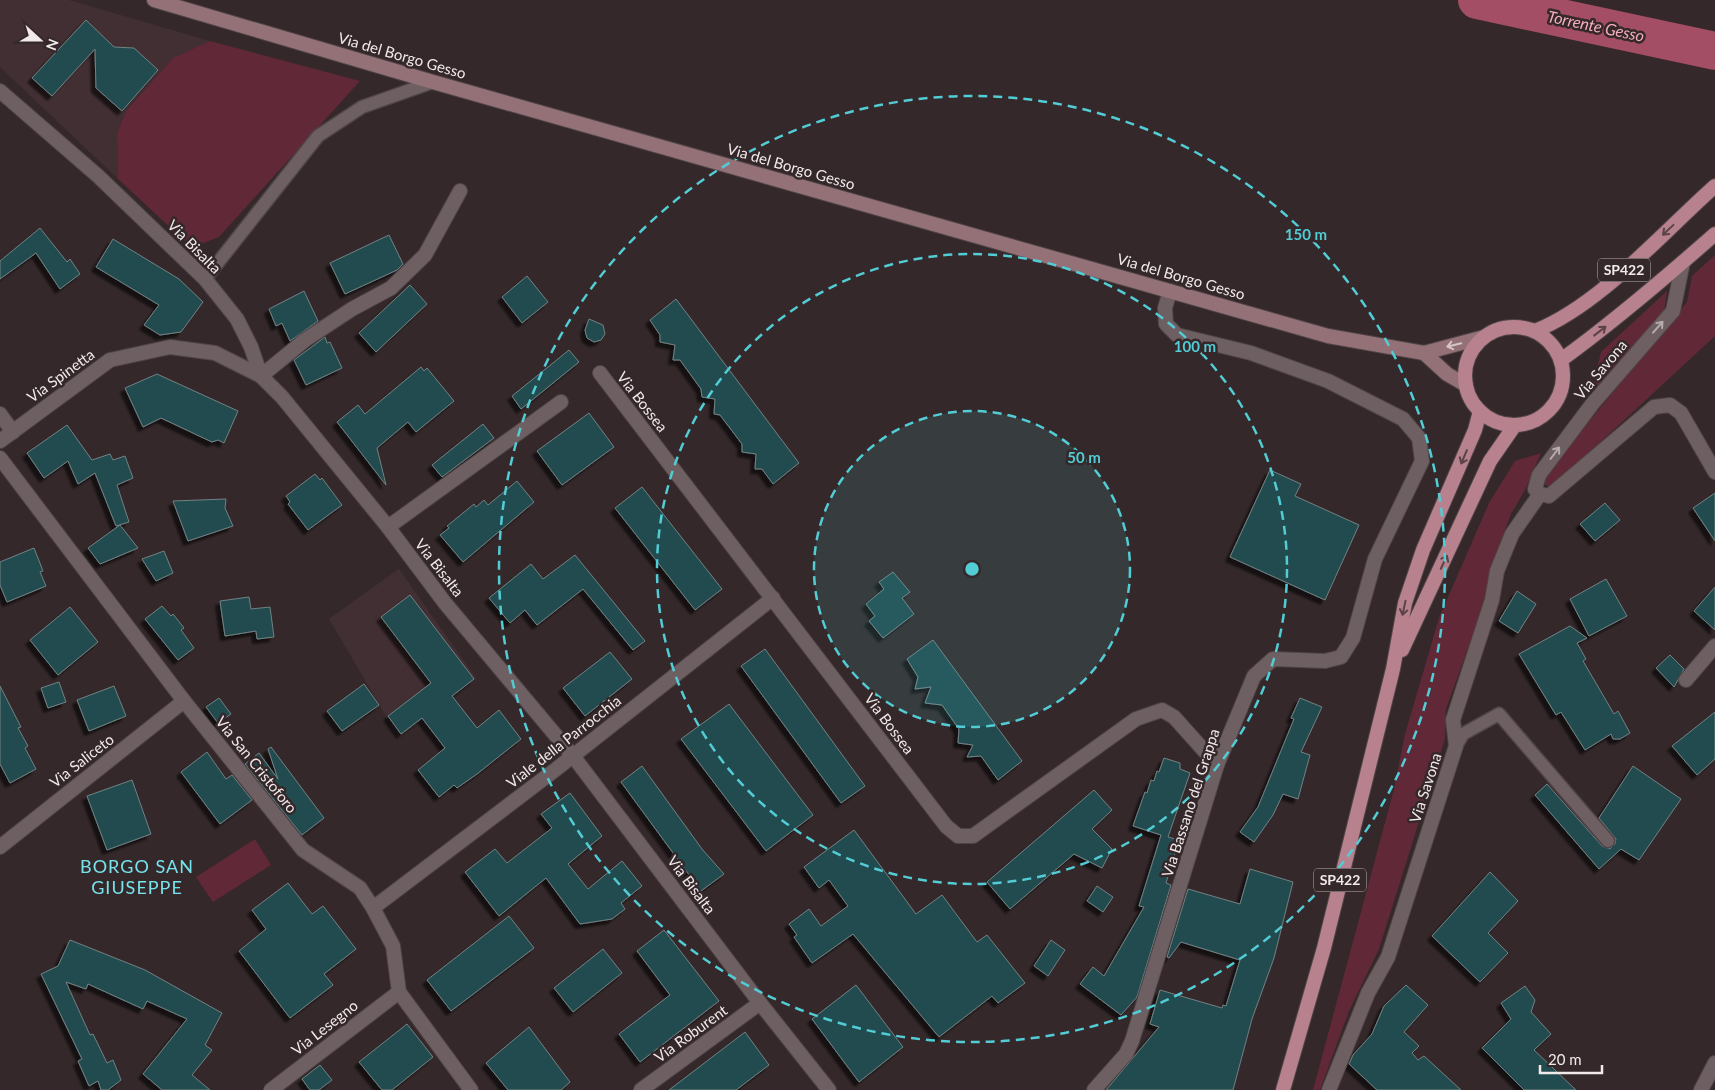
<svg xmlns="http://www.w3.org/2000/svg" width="1715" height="1090" font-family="Lato,sans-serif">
	<defs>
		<filter id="shadow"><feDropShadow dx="-4.5" dy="4.5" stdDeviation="1" flood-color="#0009"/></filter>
	</defs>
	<rect width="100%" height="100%" fill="#34282a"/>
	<g fill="#422f33">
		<polygon points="0,0 69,0 210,41 173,58 126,111 117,134 118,179 0,67"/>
		<polygon points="399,569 476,678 399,738 329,619"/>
	</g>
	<g fill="#612837">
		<polygon points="210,41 360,81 219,237 201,244 188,244 118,179 117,134 126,111 173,58"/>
		<polygon points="1715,255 1715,336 1554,485 1548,487 1544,482 1550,469 1687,302 1692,276"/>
		<polygon points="1667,291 1664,312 1590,398 1601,352"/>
		<polygon points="1541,453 1525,490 1511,514 1490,569 1484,604 1446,709 1445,739 1379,949 1349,1011 1320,1090 1313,1090 1394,789 1405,734 1439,618 1489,503 1515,461"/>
		<polygon points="255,839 271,865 213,902 196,877"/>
	</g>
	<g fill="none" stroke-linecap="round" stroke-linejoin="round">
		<polyline stroke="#a34e64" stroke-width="38" points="1477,0 1715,51"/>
	</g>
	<g fill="#244c50" stroke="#728182" filter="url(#shadow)">
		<polygon points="86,20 114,47 134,48 158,70 122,111 96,88 95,49 52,96 32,78"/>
		<polygon points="40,228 67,262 70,259 80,274 60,289 36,253 0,279 0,261"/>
		<polygon points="389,235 403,264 397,270 345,294 330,263"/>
		<polygon points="113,239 179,279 203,302 181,332 160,335 144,325 159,305 96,267"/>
		<polygon points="527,276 548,302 522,323 502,297"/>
		<polygon points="410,285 427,304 376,352 359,333"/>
		<polygon points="304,291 318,321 290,341 282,323 276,326 269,309"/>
		<polygon points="676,299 799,463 773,484 762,469 755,469 756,454 742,452 742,444 720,415 714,414 715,399 702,397 701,389 680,360 673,360 675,345 660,342 660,335 650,320"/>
		<polygon points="589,319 603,325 605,334 601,340 594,342 587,338 585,330"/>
		<polygon points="325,337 327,343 330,342 342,368 306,385 294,360"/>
		<polygon points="569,350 579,362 521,409 512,396"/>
		<polygon points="421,367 424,371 427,368 454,401 416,432 408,422 377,448 386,485 337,422 358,405 365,414"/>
		<polygon points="157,374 238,411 224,443 218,440 212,442 161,418 143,427 125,388"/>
		<polygon points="589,413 614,447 562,485 537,451"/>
		<polygon points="483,424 494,438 442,477 432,465"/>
		<polygon points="67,425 92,460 110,454 113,460 125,456 133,478 117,485 129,522 116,526 95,473 78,484 68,461 44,478 27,453"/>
		<polygon points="1270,470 1301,484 1295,496 1359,525 1325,600 1230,557"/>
		<polygon points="315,474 320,480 322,478 342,505 308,530 288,504 290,502 286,496"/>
		<polygon points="517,481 534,502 463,562 440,535 449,528 447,526 474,504 476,507 484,500 488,505"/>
		<polygon points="642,487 722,589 695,610 615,508"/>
		<polygon points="1715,493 1715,541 1693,508"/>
		<polygon points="226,499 225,508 233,526 188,541 173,501"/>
		<polygon points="1605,503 1620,520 1595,541 1580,524"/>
		<polygon points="120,525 138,548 100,564 88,548"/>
		<polygon points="34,548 43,571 40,572 46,586 7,602 0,585 0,562"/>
		<polygon points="164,551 173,573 156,581 142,559"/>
		<polygon points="575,555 645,641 633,650 583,589 537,625 525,610 510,623 489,598 531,564 543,579"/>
		<polygon points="893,572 910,592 902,598 914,614 883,638 869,621 875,616 866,604 884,589 879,582"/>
		<polygon points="1606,579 1627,616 1589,636 1570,599"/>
		<polygon points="1715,587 1715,630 1694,611"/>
		<polygon points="1517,591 1536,604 1518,633 1499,621"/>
		<polygon points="410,595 474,679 452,696 477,728 499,710 521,739 477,774 457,788 454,785 439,797 418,770 445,748 422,718 401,734 388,716 431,683 381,617"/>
		<polygon points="249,597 251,609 270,607 274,637 257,639 256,631 225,636 220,601"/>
		<polygon points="162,606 171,616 173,614 184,628 181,630 194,648 178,660 145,619"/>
		<polygon points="70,607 98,642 58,675 30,640"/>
		<polygon points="1570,626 1587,638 1577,643 1586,659 1583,661 1614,714 1618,711 1630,733 1620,739 1613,739 1611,734 1585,750 1561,712 1556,715 1519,654"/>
		<polygon points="933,640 1022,761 998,780 981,756 967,757 973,745 958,743 959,729 942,705 925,703 931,687 915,689 918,677 907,659"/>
		<polygon points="765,649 865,786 841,803 741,666"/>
		<polygon points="610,652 632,679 585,716 563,688"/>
		<polygon points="1670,655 1684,669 1674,687 1656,668"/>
		<polygon points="59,682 66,702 48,708 41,688"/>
		<polygon points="364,684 379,705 342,731 327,711"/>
		<polygon points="0,686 21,727 18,728 28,746 25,748 36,769 10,783 0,764"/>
		<polygon points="114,686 126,716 89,731 77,700"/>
		<polygon points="219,698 231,714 218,723 206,707"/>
		<polygon points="1300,698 1322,707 1301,752 1310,755 1298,799 1283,794 1273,815 1254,842 1240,832 1258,807 1294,719 1291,718"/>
		<polygon points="729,704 813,815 766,851 681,739"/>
		<polygon points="1715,712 1715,759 1697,775 1672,746"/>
		<polygon points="271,747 324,818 302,835 245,764 259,753 278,779 268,749"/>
		<polygon points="207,752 226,779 232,775 252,800 220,824 181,772"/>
		<polygon points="1164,758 1180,763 1180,769 1190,773 1168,837 1179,840 1166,883 1171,885 1137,997 1121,1015 1080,984 1093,967 1104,976 1144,907 1139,906 1161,835 1133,826 1145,792 1147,793 1151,780 1154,781 1157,771 1159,772"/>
		<polygon points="642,766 702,849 724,874 701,891 621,782"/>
		<polygon points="1633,766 1681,799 1639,860 1621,849 1599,869 1535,795 1547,784 1602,846 1610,849 1615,844 1616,839 1599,818"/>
		<polygon points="132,780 151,834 107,850 87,796"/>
		<polygon points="1094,790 1112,810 1092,829 1112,849 1102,868 1074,854 1010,909 987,882"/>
		<polygon points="570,793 602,836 568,864 588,889 622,861 642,886 621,903 625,909 612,919 580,924 546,878 499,916 465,872 495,849 507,863 552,828 541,814"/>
		<polygon points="854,830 916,914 942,895 977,942 987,935 1025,983 998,1003 992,996 939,1037 853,934 812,963 794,937 797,935 789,924 809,909 821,926 848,906 829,880 819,888 804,867"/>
		<polygon points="1250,869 1293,882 1274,958 1252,1019 1233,1090 1106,1090 1159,1027 1150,1024 1160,990 1222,1008 1223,1005 1226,1006 1240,960 1181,942 1169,958 1167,957 1188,889 1240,904"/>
		<polygon points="1490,872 1518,901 1488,933 1508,953 1480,982 1432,936"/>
		<polygon points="288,883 312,914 323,906 356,949 324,974 333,985 290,1018 239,951 266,929 252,910"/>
		<polygon points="1097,886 1113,897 1103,912 1087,901"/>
		<polygon points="509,916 534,948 451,1011 427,980"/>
		<polygon points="664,930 719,1001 640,1062 619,1034 670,995 637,951"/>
		<polygon points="70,940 145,970 222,1013 205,1045 212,1050 192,1075 210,1090 162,1090 143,1074 187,1019 147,1001 143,1009 88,984 86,989 66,982 90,1035 93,1034 107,1063 113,1060 121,1080 108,1090 101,1090 98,1081 89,1086 78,1061 82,1059 41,974 58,966"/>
		<polygon points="1051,940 1065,950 1048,976 1034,966"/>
		<polygon points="603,949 622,973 573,1012 554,988"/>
		<polygon points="856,985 903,1047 859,1082 812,1019"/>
		<polygon points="1406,985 1428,1005 1404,1032 1419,1046 1412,1053 1418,1060 1424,1056 1461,1090 1377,1090 1349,1064 1353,1055 1372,1034 1384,1006"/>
		<polygon points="1525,986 1535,1000 1531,1012 1551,1034 1534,1050 1576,1090 1524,1090 1482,1048 1511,1019 1501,1003"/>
		<polygon points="407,1024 433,1057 392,1090 382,1090 359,1062"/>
		<polygon points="529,1027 570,1082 561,1090 508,1090 486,1063"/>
		<polygon points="745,1032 769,1065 736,1090 669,1090"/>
		<polygon points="320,1065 332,1080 319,1090 310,1090 302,1079"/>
	</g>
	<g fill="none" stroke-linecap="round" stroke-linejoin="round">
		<defs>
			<g id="service">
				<polyline points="205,279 318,136 362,107 433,82"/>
				<polyline points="1456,746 1463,734 1499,714 1608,841"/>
			</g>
			<g id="minor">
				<polyline points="0,91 98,176 205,279 237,319 251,347 261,376 305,340 352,309 391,288 425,255 460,191"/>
				<polyline points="1683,262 1673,311 1593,403 1539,475 1535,489 1540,494 1549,496 1654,407 1670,405 1681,413 1715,472"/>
				<polyline points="600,373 946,826 958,836 973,836 1136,719 1162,710 1174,717 1217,765"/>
				<polyline points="0,414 13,432"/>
				<polyline points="0,458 184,701 303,850 360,888 373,908 393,946 399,992 471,1090"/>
				<polyline points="388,527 561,402"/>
				<polyline points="1686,680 1715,646"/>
				<polyline points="0,847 184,701"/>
				<polyline points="373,908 555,770 773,598"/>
				<polyline points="271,1090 399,992"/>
				<polyline points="641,1090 760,1003"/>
				<polyline points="1094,1090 1126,1054 1132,1041 1217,765 1254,676 1273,659 1325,661 1341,657 1353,638 1375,559 1422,461 1419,438 1403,419 1328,381 1251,353 1177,335 1166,324 1165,308 1170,291"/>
				<polyline points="1329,1090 1368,993 1388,957 1456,746 1453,720 1492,600 1497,571 1512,534 1540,494"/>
				<polyline points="1701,1090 1715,1063"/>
			</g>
			<polyline id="tertiary" points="0,441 110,360 170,347 215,353 261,376 282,397 388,527 445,603 573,756 760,1003 829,1090"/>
			<g id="secondary">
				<polyline points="154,0 433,82 1328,336 1424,353 1484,337"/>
				<polyline points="1424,353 1447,374 1466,385"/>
			</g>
			<g id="primary">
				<circle cx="1514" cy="376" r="49"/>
				<path d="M1535 331C1600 305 1662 233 1715 186"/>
				<path d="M1561 360C1615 321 1665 278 1715 234"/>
				<polyline points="1402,650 1490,461 1515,425"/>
				<polyline points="1283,1090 1324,948 1393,669 1405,603 1423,550 1475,430 1480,411"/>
			</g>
		</defs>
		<use href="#service" stroke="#4f4447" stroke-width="15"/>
		<use href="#minor" stroke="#4f4447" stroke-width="16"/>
		<use href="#tertiary" stroke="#4f4447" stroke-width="16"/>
		<use href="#secondary" stroke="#4f4447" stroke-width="16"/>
		<use href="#primary" stroke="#4f4447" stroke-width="16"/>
		<use href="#service" stroke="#6e6062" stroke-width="12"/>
		<use href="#minor" stroke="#6e6062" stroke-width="14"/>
		<use href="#tertiary" stroke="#6e6062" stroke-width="14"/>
		<use href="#secondary" stroke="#937177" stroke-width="14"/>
		<use href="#primary" stroke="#b7828d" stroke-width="14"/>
	</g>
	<defs><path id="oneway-shaft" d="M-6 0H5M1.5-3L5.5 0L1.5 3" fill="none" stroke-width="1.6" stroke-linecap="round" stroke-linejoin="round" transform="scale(1.25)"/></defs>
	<g stroke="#5b4348">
		<use href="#oneway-shaft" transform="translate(1668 230) rotate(137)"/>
		<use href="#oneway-shaft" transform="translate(1600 331) rotate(-38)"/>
		<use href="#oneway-shaft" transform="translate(1464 457) rotate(113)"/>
		<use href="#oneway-shaft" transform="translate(1444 562) rotate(-65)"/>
		<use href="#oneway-shaft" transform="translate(1404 608) rotate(102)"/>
	</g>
	<g stroke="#b7abad">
		<use href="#oneway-shaft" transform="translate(1658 327) rotate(-49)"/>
		<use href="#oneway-shaft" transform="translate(1555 453) rotate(-53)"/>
	</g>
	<use stroke="#d6c5c8" href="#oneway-shaft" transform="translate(1454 345) rotate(166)"/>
	<circle cx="972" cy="569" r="158" fill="#52ccd5" fill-opacity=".12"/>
	<g fill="none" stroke="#52ccd5" stroke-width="2.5" stroke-dasharray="9 6">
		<circle cx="972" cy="569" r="158"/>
		<circle cx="972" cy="569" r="315"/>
		<circle cx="972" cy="569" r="473"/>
	</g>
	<g text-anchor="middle" stroke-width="5" stroke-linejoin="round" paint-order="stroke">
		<g fill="#34282a" stroke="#b9afb1" stroke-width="1">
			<rect x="1598" y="258.5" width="52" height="23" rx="4"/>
			<rect x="1314" y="868.5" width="52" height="23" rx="4"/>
		</g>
		<g font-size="14" font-weight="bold" fill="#f2e9eb">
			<text x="1624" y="275">SP422</text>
			<text x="1340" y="885">SP422</text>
		</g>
		<g font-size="15" fill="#f2e9eb" stroke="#34282a">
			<text transform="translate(402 56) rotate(16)" y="5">Via del Borgo Gesso</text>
			<text transform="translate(791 167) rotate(16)" y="5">Via del Borgo Gesso</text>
			<text transform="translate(194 247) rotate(45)" y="5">Via Bisalta</text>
			<text transform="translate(1181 277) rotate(16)" y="5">Via del Borgo Gesso</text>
			<text transform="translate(1601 370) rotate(-50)" y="5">Via Savona</text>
			<text transform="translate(61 376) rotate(-36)" y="5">Via Spinetta</text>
			<text transform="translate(642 402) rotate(52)" y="5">Via Bossea</text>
			<text transform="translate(439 568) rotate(52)" y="5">Via Bisalta</text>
			<text transform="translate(889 724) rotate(53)" y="5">Via Bossea</text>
			<text transform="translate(564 742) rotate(-38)" y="5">Viale della Parrocchia</text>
			<text transform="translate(82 761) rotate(-38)" y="5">Via Saliceto</text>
			<text transform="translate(256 765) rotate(51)" y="5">Via San Cristoforo</text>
			<text transform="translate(1426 788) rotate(-72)" y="5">Via Savona</text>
			<text transform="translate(1191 803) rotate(-72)" y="5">Via Bassano del Grappa</text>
			<text transform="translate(691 885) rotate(53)" y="5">Via Bisalta</text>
			<text transform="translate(325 1028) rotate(-38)" y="5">Via Lesegno</text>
			<text transform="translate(691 1034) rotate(-36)" y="5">Via Roburent</text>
		</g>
		<g font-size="16" font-style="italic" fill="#f6aebd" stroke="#34282a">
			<text transform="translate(1596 26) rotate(12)" y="6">Torrente Gesso</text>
		</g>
		<g font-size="18" letter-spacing="1" fill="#76e2eb" stroke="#34282a">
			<text x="137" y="873">BORGO SAN<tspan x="137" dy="21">GIUSEPPE</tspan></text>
		</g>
	</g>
	<circle cx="972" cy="569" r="8" fill="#52ccd5" stroke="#34282a" stroke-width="2.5"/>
	<g font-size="15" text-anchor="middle" font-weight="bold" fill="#52ccd5" stroke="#34282a" stroke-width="5" stroke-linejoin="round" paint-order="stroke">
		<text x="1306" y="240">150 m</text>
		<text x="1195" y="352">100 m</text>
		<text x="1084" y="463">50 m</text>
	</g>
	<g transform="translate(40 40) rotate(111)" stroke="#34282a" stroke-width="4" paint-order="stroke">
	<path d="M0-4L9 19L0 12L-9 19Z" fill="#f2e9eb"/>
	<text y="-8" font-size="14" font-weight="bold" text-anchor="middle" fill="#f2e9eb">N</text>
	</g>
	<path d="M1540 1065v8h62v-8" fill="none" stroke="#f2e9eb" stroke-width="2.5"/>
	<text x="1548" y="1065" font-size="15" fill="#f2e9eb" stroke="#34282a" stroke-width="4" paint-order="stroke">20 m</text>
</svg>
